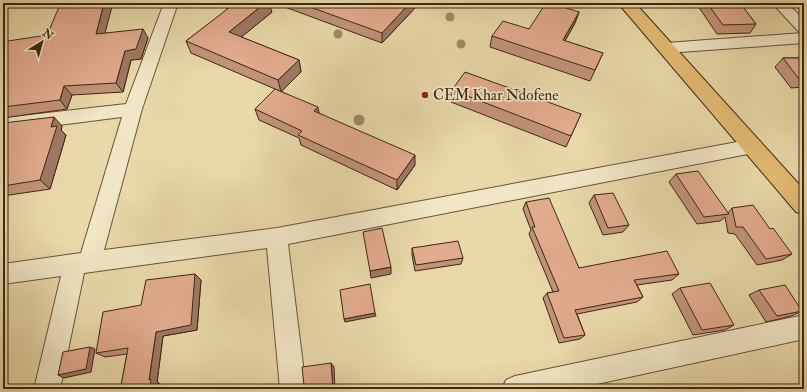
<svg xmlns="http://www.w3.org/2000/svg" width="807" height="392" font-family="'IM FELL Double Pica',serif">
	<rect width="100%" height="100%" fill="#e9d8a8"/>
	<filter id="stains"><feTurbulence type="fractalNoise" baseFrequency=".005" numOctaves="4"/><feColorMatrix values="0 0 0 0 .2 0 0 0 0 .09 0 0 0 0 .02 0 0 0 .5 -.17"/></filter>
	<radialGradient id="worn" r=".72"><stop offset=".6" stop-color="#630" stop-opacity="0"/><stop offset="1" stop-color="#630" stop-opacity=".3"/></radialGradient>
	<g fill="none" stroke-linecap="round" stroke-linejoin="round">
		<defs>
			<g id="street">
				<polygon points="164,3 178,3 142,109 104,250 277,228 753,139 760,141 762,146 760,151 753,153 288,244 306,389 280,389 267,248 84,273 60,389 34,389 61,276 3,284 3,264 81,253 122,117 3,132 3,118 126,104"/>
				<polygon points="772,3 787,3 804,20 804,43 666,53 661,52 658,48 661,44 666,43 803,33 799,32"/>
				<polygon points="804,315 804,339 574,389 502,389 506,380 515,376"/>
			</g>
			<polygon id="primary" points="618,3 635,3 804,190 804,214 796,212"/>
		</defs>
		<use href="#street" stroke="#675338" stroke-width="2"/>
		<use href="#primary" stroke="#3c2712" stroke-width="2"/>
		<use href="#street" fill="#f1e6c6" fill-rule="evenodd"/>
		<use href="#primary" fill="#e4bc74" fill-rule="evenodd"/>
	</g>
	<g fill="#9b8c65">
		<circle cx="450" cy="17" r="4.5"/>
		<circle cx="338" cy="34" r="4.5"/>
		<circle cx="461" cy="44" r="4.5"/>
		<circle cx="359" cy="120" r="5.5"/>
	</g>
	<g fill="#c29379" stroke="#3c2712">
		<polygon points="274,3 414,3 414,9 382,43"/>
		<polygon points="696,3 740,3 756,24 750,33 717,34"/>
		<polygon points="226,5 272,12 241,37 299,60 301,72 281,91 319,113 415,165 397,190 301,145 299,138 259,120 255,109 275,89 191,53 186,41 227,10"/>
		<polygon points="579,12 575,23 565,41 603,53 590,81 490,47 492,36 529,29"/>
		<polygon points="105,33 148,38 141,59 131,60 123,92 72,95 67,109 3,118 3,49 47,35"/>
		<polygon points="783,58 804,58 804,87 791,88 775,67"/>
		<polygon points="452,90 581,114 566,147 451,102"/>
		<polygon points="3,123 62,126 61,130 66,135 50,189 3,196"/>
		<polygon points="676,174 728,213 732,208 770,229 792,254 782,260 757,265 735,234 728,233 725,217 720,221 697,224 669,182"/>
		<polygon points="594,195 629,225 623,232 603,235 589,203"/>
		<polygon points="526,202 579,268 679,274 672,280 637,285 643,297 637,302 577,314 585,335 580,339 559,343 543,298 547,293 553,292 529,234 531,230 523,209"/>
		<polygon points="412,248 463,258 461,264 415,271 412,255"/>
		<polygon points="201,280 197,330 163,336 157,382 159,383 158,389 109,389 121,386 127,354 105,357 96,353"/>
		<polygon points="680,288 734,325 725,330 693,335 672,294"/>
		<polygon points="759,290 802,311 791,316 766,322 749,295"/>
	</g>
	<g fill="#9e7863" stroke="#3c2712">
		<polygon points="104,3 113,3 102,44 96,34"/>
		<polygon points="265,3 269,3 272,12 233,44 229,32"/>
		<polygon points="410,3 414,3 414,9 382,43 382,33"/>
		<polygon points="579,12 575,23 559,51 563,40"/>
		<polygon points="143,29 148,38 141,59 131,60 123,92 116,83 125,51"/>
		<polygon points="299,60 301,72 281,92 278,80"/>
		<polygon points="64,86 72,95 67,109 60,100"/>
		<polygon points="318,107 320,118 314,111"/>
		<polygon points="54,117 62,126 61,130 66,135 50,189 40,180 51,127"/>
		<polygon points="415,155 415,165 397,190 397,180"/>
		<polygon points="391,267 391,274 371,278 370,271"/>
		<polygon points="195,274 201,280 197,330 163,336 157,382 159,383 158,389 150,389 149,380 156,332"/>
		<polygon points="375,313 376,316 345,322 344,319"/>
		<polygon points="90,347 95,349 91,372 64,378 58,375"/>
		<polygon points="331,363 334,367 335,389 333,389"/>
	</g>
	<g fill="#e1ab8d" stroke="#3c2712">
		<polygon points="79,3 104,3 96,34 143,29 136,49 125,51 116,83 64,86 60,100 3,107 3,49 8,41 47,35 59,7 78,5"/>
		<polygon points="229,3 265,3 229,32 299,60 278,80 186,41 230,7 226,5"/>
		<polygon points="299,3 410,3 382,33"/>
		<polygon points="546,3 550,3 579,12 563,40 603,53 595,70 492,36 503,21 529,29"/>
		<polygon points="707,3 740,3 756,24 723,25"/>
		<polygon points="783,58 804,58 804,79 799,79"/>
		<polygon points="465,72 581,114 571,136 452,90"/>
		<polygon points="275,89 318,107 314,111 415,155 397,180 298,135 302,131 255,109"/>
		<polygon points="54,117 51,127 57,126 40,180 3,186 3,123"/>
		<polygon points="698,171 729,214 704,217 676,174"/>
		<polygon points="613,193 629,225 608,228 594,195"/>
		<polygon points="549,198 579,268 667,251 679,274 634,280 643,297 575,310 585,335 564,338 547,293 559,291 532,227 535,227 526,202"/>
		<polygon points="753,205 770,229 773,228 792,254 766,259 743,227 736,227 732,208"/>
		<polygon points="382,228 391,267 370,271 363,232"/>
		<polygon points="458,241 463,258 416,265 412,248"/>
		<polygon points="195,274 191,325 156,332 149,380 151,379 150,389 109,389 121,386 128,348 96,353 103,312 141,305 146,280"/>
		<polygon points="710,283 734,325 702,330 680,288"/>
		<polygon points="370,284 375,313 344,319 340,290"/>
		<polygon points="785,285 802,311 777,316 759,290"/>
		<polygon points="90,347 86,369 58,375 63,352"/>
		<polygon points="331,363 333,389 304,389 304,385 302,367"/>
		<polygon points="267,388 267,389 259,389"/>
	</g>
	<circle fill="#8f2418" stroke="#f1e6c6" stroke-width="1.5" cx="425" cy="95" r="4"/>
	<g text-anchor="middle" stroke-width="3.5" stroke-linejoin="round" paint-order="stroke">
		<g font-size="15" fill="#3c2712" stroke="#f1e6c6" text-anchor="start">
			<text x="433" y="100">CEM Khar Ndofene</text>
		</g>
	</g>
	<rect width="807" height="392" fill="none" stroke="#e9d8a8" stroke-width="16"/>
	<rect x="4" y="4" width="799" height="384" fill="none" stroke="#3c2712" stroke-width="2"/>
	<rect x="8" y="8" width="791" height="376" fill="none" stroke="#3c2712"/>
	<g transform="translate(42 42) rotate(37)" stroke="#f1e6c6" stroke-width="3" paint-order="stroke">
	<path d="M0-3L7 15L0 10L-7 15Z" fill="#3c2712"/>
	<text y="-6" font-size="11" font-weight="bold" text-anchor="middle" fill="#3c2712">N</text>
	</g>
	<rect width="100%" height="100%" filter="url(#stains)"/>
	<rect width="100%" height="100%" fill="url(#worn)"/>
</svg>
